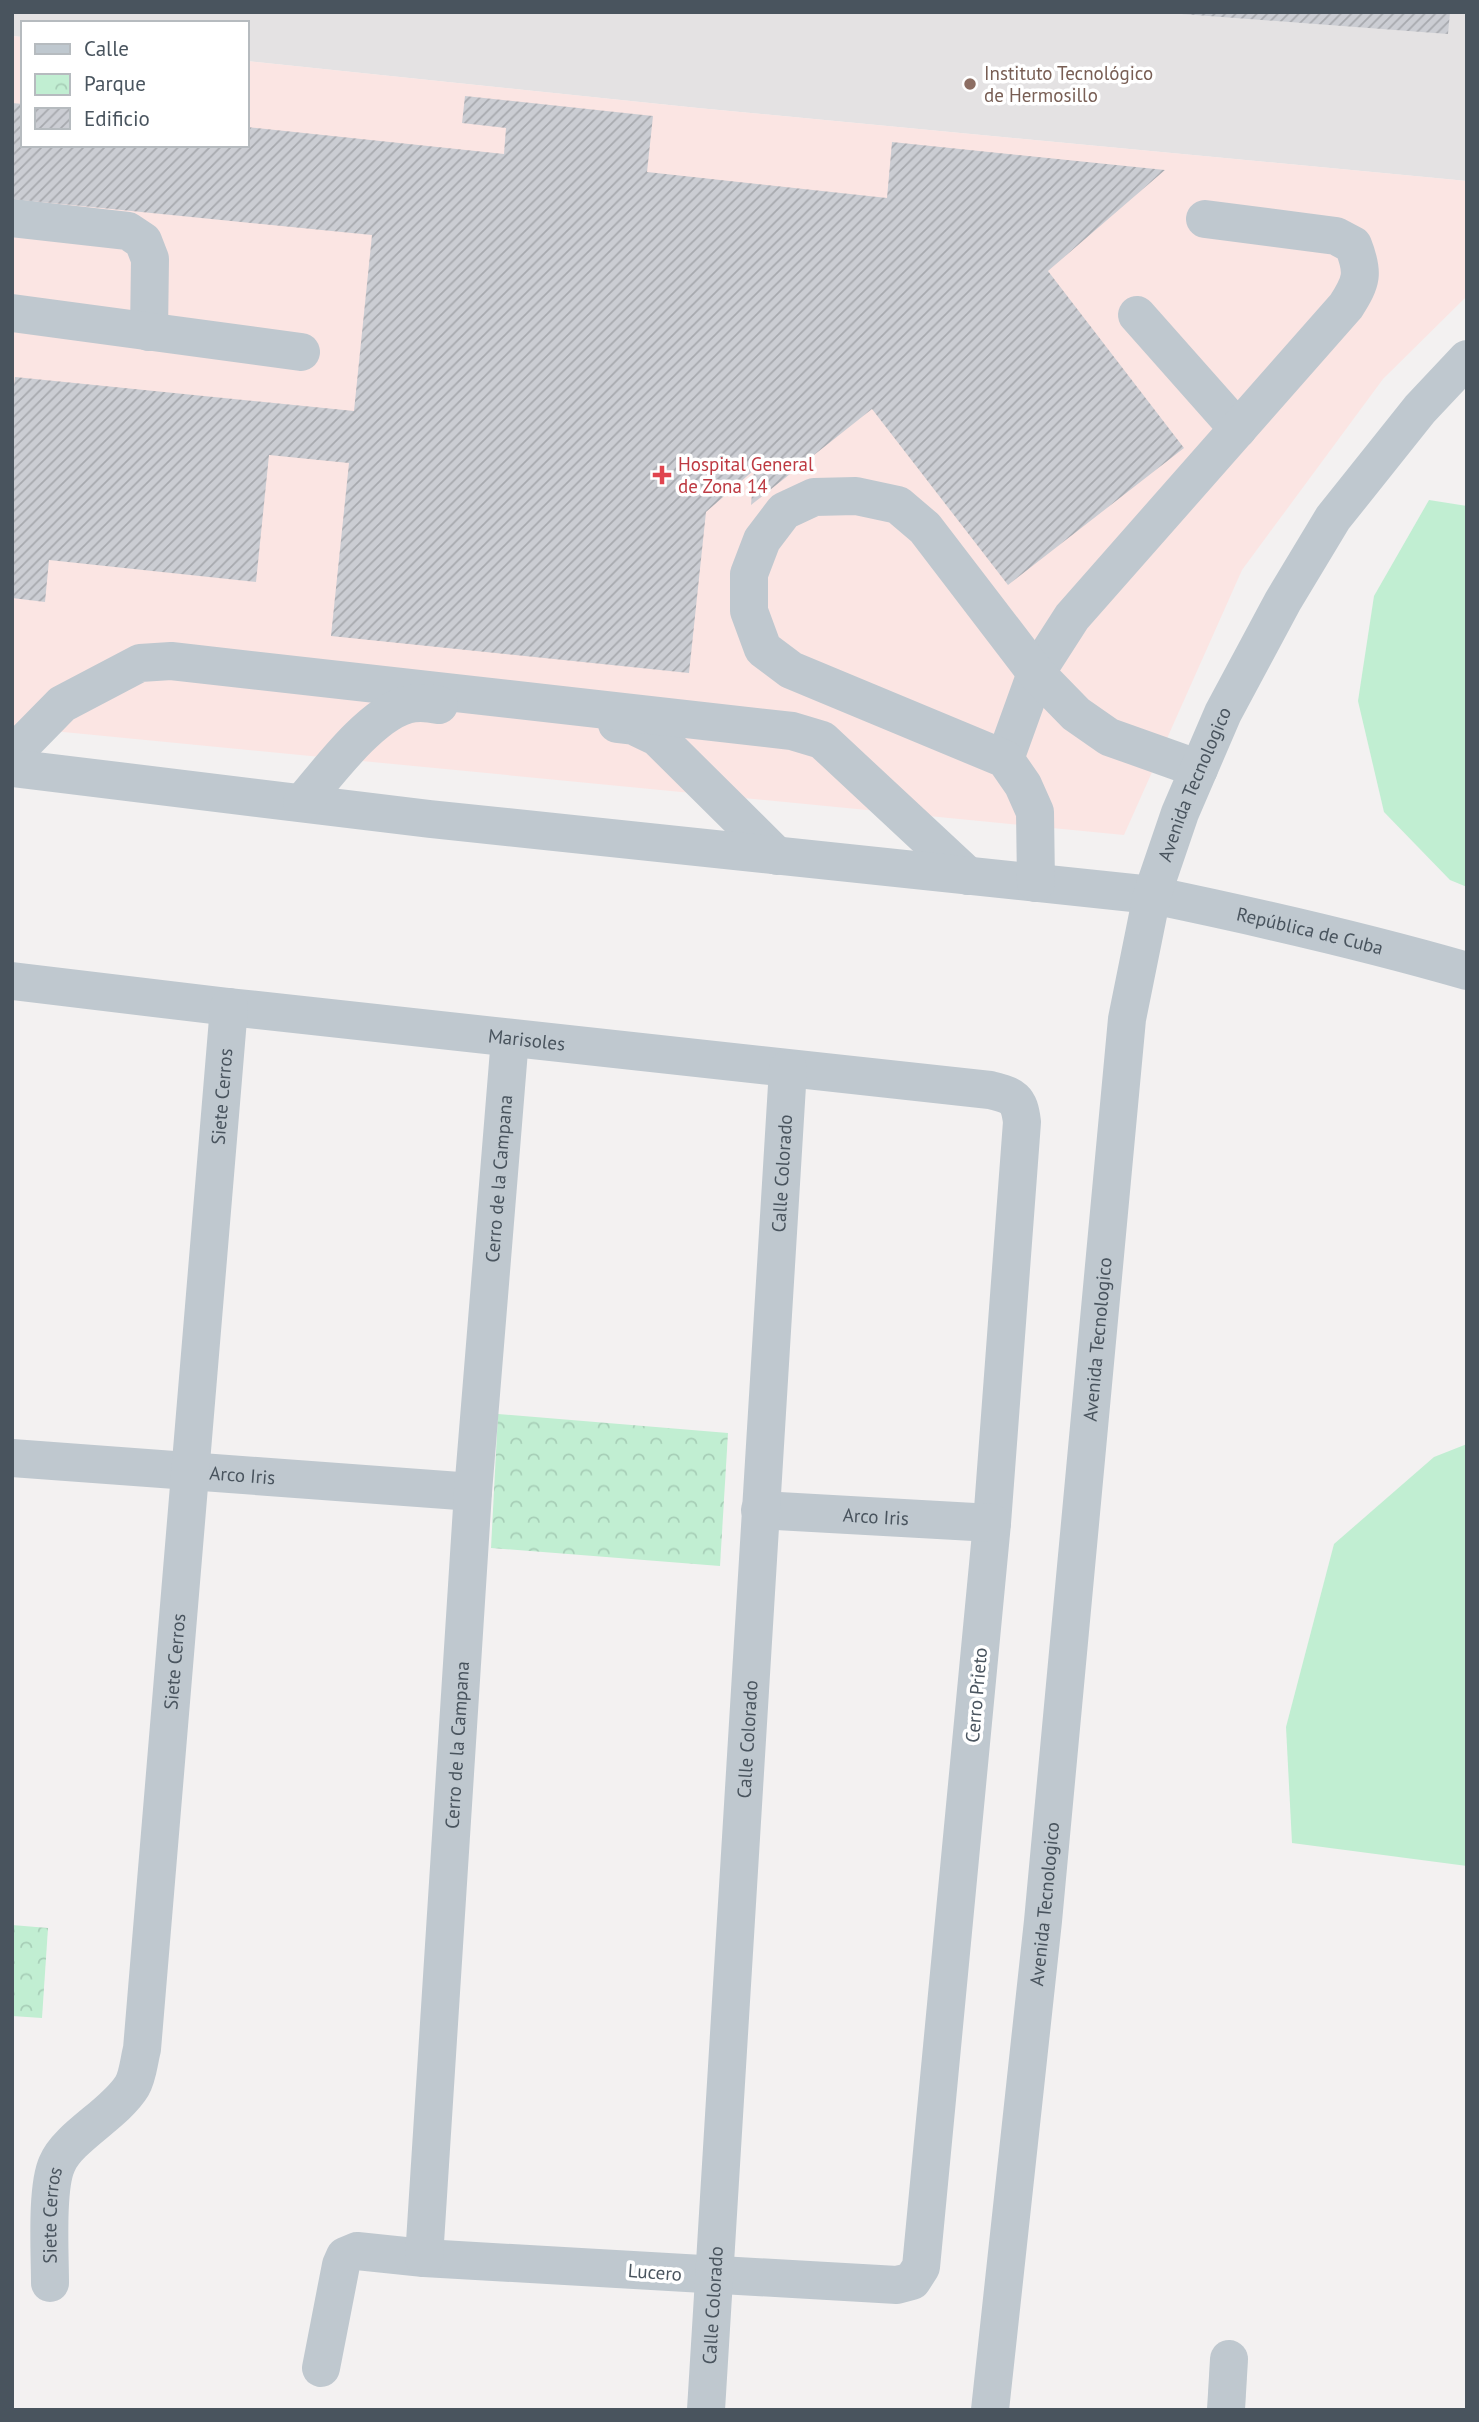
<svg xmlns="http://www.w3.org/2000/svg" width="1479" height="2422" font-family="'PT Sans',sans-serif">
	<defs>
		<pattern id="park-crowns" width="20" height="18" patternUnits="userSpaceOnUse" patternTransform="scale(1.75)"><rect width="20" height="18" fill="#c1eed2"/><path d="M2 6a3 3 0 1 1 6 0M12 15a3 3 0 1 1 6 0" fill="none" stroke="#a7ceb7"/></pattern>
		<pattern id="building-hatch" width="6" height="6" patternUnits="userSpaceOnUse" patternTransform="scale(1.75)"><rect width="6" height="6" fill="#cbcdd3"/><path d="M-1 1l2-2M0 6l6-6M5 7l2-2" fill="none" stroke="#a7a9ae"/></pattern>
	</defs>
	<rect width="100%" height="100%" fill="#f3f1f1"/>
	<polygon fill="#e4e2e3" points="12,12 1467,12 1467,181 698,108 247,61 247,23 23,23 23,37 12,36"/>
	<polygon fill="#fbe5e3" points="12,36 23,37 23,145 247,145 247,61 698,108 1467,181 1467,296 1383,379 1242,570 1124,835 12,727"/>
	<g fill="#c1eed2">
		<polygon points="1429,500 1467,506 1467,887 1450,880 1384,812 1358,701 1374,596"/>
		<polygon points="1467,1444 1467,1866 1292,1843 1286,1727 1334,1544 1434,1457"/>
	</g>
	<g fill="url(#park-crowns)">
		<polygon points="498,1414 728,1433 720,1566 491,1548"/>
		<polygon points="12,1925 48,1928 42,2018 12,2016"/>
	</g>
	<g fill="url(#building-hatch)">
		<polygon points="1182,12 1450,12 1448,34 1182,14"/>
		<polygon points="465,96 653,116 647,172 887,198 892,142 1165,170 1048,271 1184,448 1008,585 872,409 751,505 754,470 706,512 689,673 331,636 349,463 269,455 256,582 49,560 45,602 12,598 12,402 15,377 354,411 372,235 12,199 12,103 23,104 23,145 247,145 247,127 504,154 506,128 462,123"/>
	</g>
	<g fill="none" stroke-linecap="round" stroke-linejoin="round">
		<g stroke="#bfc8cf" stroke-width="38">
			<polyline points="12,218 128,231 143,241 150,259 149,332"/>
			<polyline points="12,313 301,352"/>
			<polyline points="1137,315 1238,429"/>
			<polyline points="617,724 634,726 657,737 777,856"/>
			<polyline points="12,755 62,704 140,663 171,661 792,731 822,740 968,876"/>
			<path d="M1005 759 1036 673 1072 617 1346 306C1362 281 1364 273 1353 245L1336 236 1205 219"/>
			<path id="s1" d="M12 768 430 819 1152 895C1258 917 1363 941 1467 971"/>
			<path d="M302 803C327 774 369 716 406 705 415 702 429 703 439 705"/>
			<polyline points="1036,883 1035,812 1023,785 1005,759 791,670 763,649 749,611 749,574 762,540 784,511 814,497 856,496 898,505 925,528 1036,673 1076,714 1109,737 1199,769"/>
			<path id="s2" d="M12 981 229 1007 990 1090C1013 1096 1019 1097 1022 1122L992 1523 921 2267 912 2281 897 2285 424 2258 357 2251 345 2256 341 2265 321 2368"/>
			<path id="s3" d="M12 1458 473 1492"/>
			<path id="s4" d="M760 1510 992 1523"/>
			<path id="s5" d="M424 2258 473 1492 510 1038"/>
			<path id="s6" d="M50 2283C50 2254 46 2188 57 2164 68 2137 115 2114 132 2086 138 2076 139 2060 142 2049L229 1007"/>
			<path id="s7" d="M706 2410 788 1069"/>
			<path id="s8" d="M990 2410 1043 1921 1127 1019 1152 895 1180 813 1223 713 1283 601 1333 518 1420 409 1467 359"/>
			<polyline points="1226,2410 1229,2359"/>
		</g>
	</g>
	<circle fill="#8d6e63" stroke="#fff" stroke-width="2.5" cx="970" cy="84" r="7"/>
	<path fill="#e0444e" stroke="#fff" stroke-width="2.5" d="M658.5 464.5h7v7h7v7h-7v7h-7v-7h-7v-7h7z"/>
	<g text-anchor="middle" stroke-width="7" stroke-linejoin="round" paint-order="stroke">
		<g font-size="19" fill="#785e54" stroke="#fff" text-anchor="start">
			<text x="984" y="80">Instituto Tecnológico<tspan x="984" dy="22">de Hermosillo</tspan></text>
		</g>
		<g font-size="19" fill="#be3a42" stroke="#fff" text-anchor="start">
			<text x="678" y="471">Hospital General<tspan x="678" dy="22">de Zona 14</tspan></text>
		</g>
		<g font-size="19" fill="#49545e" stroke="#fff">
			<text dy="7" stroke="none"><textPath href="#s8" startOffset="1643">Avenida Tecnologico</textPath></text>
			<text dy="7" stroke="none"><textPath href="#s1" startOffset="1309">República de Cuba</textPath></text>
			<text dy="7" stroke="none"><textPath href="#s2" startOffset="518">Marisoles</textPath></text>
			<text dy="7" stroke="none"><textPath href="#s6" startOffset="1223">Siete Cerros</textPath></text>
			<text dy="7" stroke="none"><textPath href="#s7" startOffset="1239">Calle Colorado</textPath></text>
			<text dy="7" stroke="none"><textPath href="#s5" startOffset="1082">Cerro de la Campana</textPath></text>
			<text dy="7" stroke="none"><textPath href="#s8" startOffset="1076">Avenida Tecnologico</textPath></text>
			<text dy="7" stroke="none"><textPath href="#s3" startOffset="231">Arco Iris</textPath></text>
			<text dy="7" stroke="none"><textPath href="#s4" startOffset="116">Arco Iris</textPath></text>
			<text dy="7" stroke="none"><textPath href="#s6" startOffset="656">Siete Cerros</textPath></text>
			<text transform="translate(976 1695) rotate(-85)" y="7">Cerro Prieto</text>
			<text dy="7" stroke="none"><textPath href="#s7" startOffset="672">Calle Colorado</textPath></text>
			<text dy="7" stroke="none"><textPath href="#s5" startOffset="514">Cerro de la Campana</textPath></text>
			<text dy="7" stroke="none"><textPath href="#s8" startOffset="509">Avenida Tecnologico</textPath></text>
			<text dy="7" stroke="none"><textPath href="#s6" startOffset="68">Siete Cerros</textPath></text>
			<text transform="translate(655 2272) rotate(4)" y="7">Lucero</text>
			<text dy="7" stroke="none"><textPath href="#s7" startOffset="105">Calle Colorado</textPath></text>
		</g>
	</g>
	<rect width="1479" height="2422" fill="none" stroke="#49545e" stroke-width="28"/>
	<rect x="21" y="21" width="228" height="126" fill="#ffffff" stroke="#b6bbbf" stroke-width="2"/>
	<rect x="35" y="44" width="35" height="10" fill="#bfc8cf" stroke="#b6bbbf" stroke-width="2"/>
	<text x="84" y="56" font-size="21" fill="#49545e">Calle</text>
	<rect x="35" y="74" width="35" height="21" fill="url(#park-crowns)" stroke="#b6bbbf" stroke-width="2"/>
	<text x="84" y="91" font-size="21" fill="#49545e">Parque</text>
	<rect x="35" y="108" width="35" height="21" fill="url(#building-hatch)" stroke="#b6bbbf" stroke-width="2"/>
	<text x="84" y="126" font-size="21" fill="#49545e">Edificio</text>
</svg>
